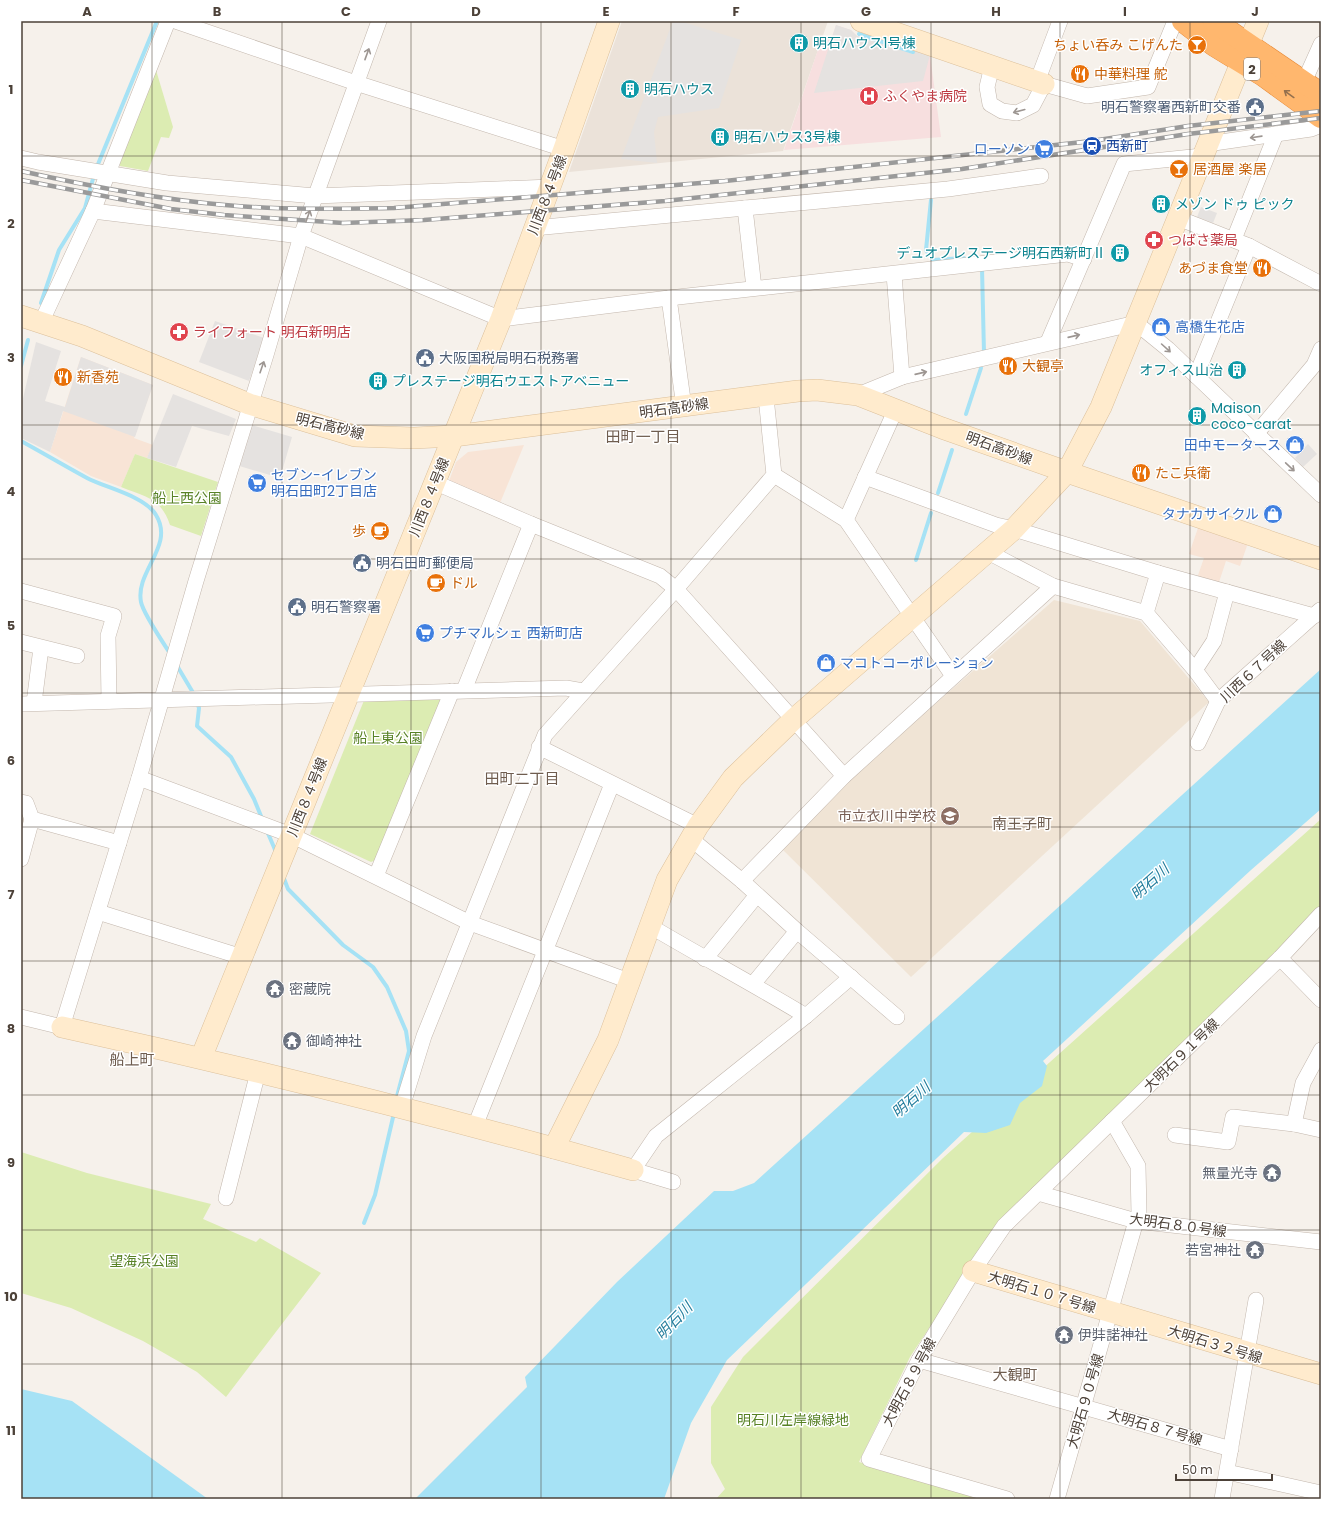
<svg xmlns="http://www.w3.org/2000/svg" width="1342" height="1520" font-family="Poppins,'Noto Sans JP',sans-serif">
	<rect width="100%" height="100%" fill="#f6f1eb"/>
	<polygon fill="#ebe2d9" points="622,21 828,21 783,151 569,172"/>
	<g fill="#f8e4d6">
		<polygon points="81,357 153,385 134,438 153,445 147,458 135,454 121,487 91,476 50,452"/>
		<polygon points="524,445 500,503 449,481 456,462 468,452"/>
		<polygon points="1198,528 1248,543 1240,566 1226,561 1218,585 1197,578 1204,558 1189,554"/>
	</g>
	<polygon fill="#f0e4d5" points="1054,600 1140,621 1209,702 911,977 782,849 846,782"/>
	<polygon fill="#f7dfdf" points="836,25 851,30 857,36 913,54 914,49 930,55 941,137 784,150 822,38 831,40"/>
	<g fill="#dcecb2">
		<polygon points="156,70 173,127 169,138 161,137 148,171 120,166 119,159"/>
		<path d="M135 454 218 482 201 536 170 525C161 498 146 497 121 487Z"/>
		<polygon points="440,696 442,705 378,859 371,862 310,834 365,698"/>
		<polygon points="1321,819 1321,907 968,1269 910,1357 859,1462 983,1499 716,1499 725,1489 711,1463 711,1407 743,1357 943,1158"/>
		<polygon points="21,1152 87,1173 211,1204 203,1219 256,1242 260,1238 321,1273 226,1397 197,1372 143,1341 71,1308 21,1293"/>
	</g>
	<g fill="#e5e2e0">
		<polygon points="673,21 680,21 741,40 719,108 658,117 654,132 657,163 621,159"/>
		<polygon points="836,25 851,30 857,36 913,54 914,49 930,55 923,81 814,93"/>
		<polygon points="1201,207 1217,213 1213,223 1197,217"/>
		<polygon points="215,321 264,338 249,381 199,362"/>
		<polygon points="36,342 61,351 45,401 65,407 81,357 153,385 135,437 63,411 50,452 21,438 21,407"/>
		<polygon points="173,394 236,419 229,436 192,426 176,467 147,458"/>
		<polygon points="248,424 292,437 280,478 236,465"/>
		<polygon points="1308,444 1317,454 1303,467 1295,458"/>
	</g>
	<g fill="#a6e2f5">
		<polygon points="1321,669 1321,809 1251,870 1043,1061 1047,1066 1042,1086 1020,1103 1010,1125 986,1133 964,1132 727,1360 691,1423 664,1499 415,1499 527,1387 525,1377 617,1282 714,1191 733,1191 754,1183"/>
		<polygon points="21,1389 72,1401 208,1499 21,1499"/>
	</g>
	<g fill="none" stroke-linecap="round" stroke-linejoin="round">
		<g stroke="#a6e2f5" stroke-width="4">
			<polyline points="859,34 913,52"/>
			<polyline points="96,169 157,21"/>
			<polyline points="931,200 926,250 933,260 964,258"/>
			<polyline points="982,268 984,353"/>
			<polyline points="41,303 59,250 85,208 94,175"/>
			<polyline points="21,366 28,340"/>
			<polyline points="966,414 981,368"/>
			<path d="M21 441C43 453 65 466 87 478 106 488 145 496 156 515 175 546 135 571 141 602 143 613 164 644 171 655"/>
			<polyline points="938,493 952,450"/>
			<polyline points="916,560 931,513"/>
			<polyline points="176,664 195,696"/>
			<polyline points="197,702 199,708 197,726 231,757 254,799 263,821"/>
			<polyline points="267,831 276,852"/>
			<polyline points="283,876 288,889 343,945 373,967 387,987 406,1031 409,1051 396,1100"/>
			<polyline points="364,1223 375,1195 394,1113"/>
		</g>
		<defs>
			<g id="street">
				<polyline points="175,21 356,83 564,149"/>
				<polyline points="992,66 987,87 990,104 1002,111 1017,113 1033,105 1044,84 1087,96 1148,87 1175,21"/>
				<polyline points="1037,82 1060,21"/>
				<polyline points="1304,82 1321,44"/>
				<polyline points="1207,144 1311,129 1321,125"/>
				<polyline points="21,158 38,162 167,183 315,196 551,187"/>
				<polyline points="745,208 948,189 1041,176"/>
				<polyline points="93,211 168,21"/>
				<polyline points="1178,218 1249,246 1321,284"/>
				<polyline points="534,228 745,208 754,288"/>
				<polyline points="1234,239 1276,134"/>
				<polyline points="894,274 902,377"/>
				<polyline points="669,298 684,407"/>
				<polyline points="41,323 93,211 301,236 501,319 669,298 1068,254 1084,259"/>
				<polyline points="1048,342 1124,164 1202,156"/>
				<polyline points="1196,376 1249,246"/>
				<polyline points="858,395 902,377 1136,323 1168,349 1321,495"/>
				<polyline points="1256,434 1314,365 1321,349"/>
				<polyline points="774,475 846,520 953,676"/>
				<polyline points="865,477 996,525 1014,529 1158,573 1314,616"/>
				<polyline points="434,482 531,524 660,576 676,589 844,776"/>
				<polyline points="846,520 895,411"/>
				<polyline points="988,552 1053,586 1146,613 1195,670 1218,701"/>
				<polyline points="21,591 114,616 108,636 109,701"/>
				<polyline points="1146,613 1158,573"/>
				<polyline points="21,642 77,656"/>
				<polyline points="1195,670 1214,641 1227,592"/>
				<polyline points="464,690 531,524"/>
				<polyline points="34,703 41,648"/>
				<polyline points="21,704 566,688 583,691"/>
				<polyline points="1198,743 1218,701 1320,610"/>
				<polyline points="539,747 698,826"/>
				<polyline points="139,778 291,835 470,923 629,981"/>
				<polyline points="21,802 26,803 32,819 119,843"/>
				<polyline points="691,839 742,881 797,931 897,1017"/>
				<polyline points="21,859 32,819"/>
				<polyline points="376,876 452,691"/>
				<polyline points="742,881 844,776 1053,586"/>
				<polyline points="98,912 242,957"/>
				<path d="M650 926C702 957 755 985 806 1016"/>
				<polyline points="1280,958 1321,1000"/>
				<polyline points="705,959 757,895"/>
				<polyline points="753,984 797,931"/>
				<polyline points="21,1017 62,1027 139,778 196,581 266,355 301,236 379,21"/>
				<polyline points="402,1107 424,1036 545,735 676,589 774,475 766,397"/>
				<polyline points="1294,1124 1303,1083 1321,1050"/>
				<polyline points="475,1126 612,784"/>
				<polyline points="1175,1135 1228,1142 1233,1117 1294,1124 1321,1130"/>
				<polyline points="673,1182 633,1170 656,1136 806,1016 851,977"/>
				<polyline points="1038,1193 1136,1221 1321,1242"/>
				<polyline points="226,1198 258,1072"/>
				<polyline points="919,1360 1231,1449"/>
				<polyline points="1227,1472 1321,1493"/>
				<polyline points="1007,1499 869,1459 919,1360 973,1271 1004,1226 1280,958 1321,914"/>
				<polyline points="1057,1499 1136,1221 1139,1214 1138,1166 1112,1121"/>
				<polyline points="1222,1499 1256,1300"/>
			</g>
			<g id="secondary">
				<polyline points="861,21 1044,84"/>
				<polyline points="21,316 82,336 249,404 355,436 414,438 454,436 798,391 817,390 858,395 942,428 1067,472 1321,559"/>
				<path d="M62 1027C254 1069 444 1117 633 1170"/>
				<polyline points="201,1058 501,319 564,149 609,21"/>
				<polyline points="554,1148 608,1040 667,880 698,826 733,778 794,719 1014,529 1067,472 1101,407 1258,21"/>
				<polyline points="973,1271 1321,1374"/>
			</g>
			<g id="highway">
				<polyline points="1183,21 1214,45 1263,75 1321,117"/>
				<polyline points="1214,21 1321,94"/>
			</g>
		</defs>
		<use href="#street" stroke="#c3b7ad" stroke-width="16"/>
		<use href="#secondary" stroke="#dcc09b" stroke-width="22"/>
		<use href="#highway" stroke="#e78835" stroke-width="23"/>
		<use href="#street" stroke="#fff" stroke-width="15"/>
		<use href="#secondary" stroke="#ffebcd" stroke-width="21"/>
		<use href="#highway" stroke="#ffb76e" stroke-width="22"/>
		<defs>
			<g id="rail">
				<path d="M21 171C88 186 156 199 225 205 281 210 338 209 394 208L725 181 1092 141 1188 126 1321 111"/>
				<polyline points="21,180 171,209 224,215 343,223 424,220 665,201 962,169 1188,134 1321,118"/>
			</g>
		</defs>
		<use href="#rail" stroke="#9a9a9a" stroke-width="4.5"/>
		<use href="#rail" stroke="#fff" stroke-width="3" stroke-dasharray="9" stroke-linecap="butt"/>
	</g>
	<defs><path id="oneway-shaft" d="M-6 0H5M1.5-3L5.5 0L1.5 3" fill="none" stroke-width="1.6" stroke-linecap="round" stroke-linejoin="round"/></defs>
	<g stroke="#9d9692">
		<use href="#oneway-shaft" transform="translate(367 54) rotate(-70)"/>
		<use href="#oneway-shaft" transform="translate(1019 111) rotate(165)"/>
		<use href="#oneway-shaft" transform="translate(1256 137) rotate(172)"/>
		<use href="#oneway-shaft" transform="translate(308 216) rotate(-70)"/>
		<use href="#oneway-shaft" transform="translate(1074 336) rotate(-13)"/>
		<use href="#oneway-shaft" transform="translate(1166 348) rotate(42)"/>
		<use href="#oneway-shaft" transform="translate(262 367) rotate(-71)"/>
		<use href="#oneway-shaft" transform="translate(921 373) rotate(-13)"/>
		<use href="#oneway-shaft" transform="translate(1290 467) rotate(43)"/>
	</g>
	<use stroke="#94704e" href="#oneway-shaft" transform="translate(1289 94) rotate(-144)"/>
	<path fill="none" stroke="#4c4138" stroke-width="1" stroke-opacity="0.55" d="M152 21V1499M282 21V1499M411 21V1499M541 21V1499M671 21V1499M801 21V1499M931 21V1499M1060 21V1499M1190 21V1499M21 156H1321M21 290H1321M21 425H1321M21 559H1321M21 693H1321M21 827H1321M21 961H1321M21 1095H1321M21 1230H1321M21 1364H1321"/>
	<defs>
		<symbol id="building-disc" viewBox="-11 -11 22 22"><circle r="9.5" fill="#0f9aa8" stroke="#fff"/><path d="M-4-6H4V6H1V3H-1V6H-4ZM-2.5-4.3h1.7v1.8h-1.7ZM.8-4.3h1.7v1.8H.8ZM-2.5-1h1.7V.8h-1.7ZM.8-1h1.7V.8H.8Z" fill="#fff"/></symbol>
		<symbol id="bar-disc" viewBox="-11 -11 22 22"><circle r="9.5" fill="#e8710a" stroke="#fff"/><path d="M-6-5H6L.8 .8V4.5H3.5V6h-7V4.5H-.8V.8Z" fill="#fff"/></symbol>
		<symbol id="restaurant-disc" viewBox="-11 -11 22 22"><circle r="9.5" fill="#e8710a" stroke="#fff"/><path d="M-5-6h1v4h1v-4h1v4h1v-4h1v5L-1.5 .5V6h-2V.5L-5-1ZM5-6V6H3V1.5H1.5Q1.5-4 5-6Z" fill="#fff"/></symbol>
		<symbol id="hospital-disc" viewBox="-11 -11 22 22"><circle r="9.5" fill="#e0444e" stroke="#fff"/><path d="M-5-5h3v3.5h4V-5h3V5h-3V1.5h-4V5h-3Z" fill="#fff"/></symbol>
		<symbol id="civic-disc" viewBox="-11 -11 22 22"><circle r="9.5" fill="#5c6f8a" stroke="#fff"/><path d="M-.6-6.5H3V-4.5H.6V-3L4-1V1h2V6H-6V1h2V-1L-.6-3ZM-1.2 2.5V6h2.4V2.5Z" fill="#fff"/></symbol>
		<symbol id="station-disc" viewBox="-11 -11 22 22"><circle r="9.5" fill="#1a4fb4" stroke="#fff"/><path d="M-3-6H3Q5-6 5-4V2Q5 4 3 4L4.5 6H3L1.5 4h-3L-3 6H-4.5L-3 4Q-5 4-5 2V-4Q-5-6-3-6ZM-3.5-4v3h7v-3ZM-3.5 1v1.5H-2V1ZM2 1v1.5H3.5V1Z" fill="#fff"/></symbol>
		<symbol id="supermarket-disc" viewBox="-11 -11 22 22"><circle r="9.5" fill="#3f7fe0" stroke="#fff"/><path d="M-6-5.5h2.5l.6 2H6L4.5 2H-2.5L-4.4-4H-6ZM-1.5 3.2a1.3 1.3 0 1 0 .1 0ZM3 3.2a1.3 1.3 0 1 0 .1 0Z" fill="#fff"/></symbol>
		<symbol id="pharmacy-disc" viewBox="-11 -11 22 22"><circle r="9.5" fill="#e0444e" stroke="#fff"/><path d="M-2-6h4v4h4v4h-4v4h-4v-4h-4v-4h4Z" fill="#fff"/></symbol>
		<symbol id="shop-disc" viewBox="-11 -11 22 22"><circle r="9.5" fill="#3f7fe0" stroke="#fff"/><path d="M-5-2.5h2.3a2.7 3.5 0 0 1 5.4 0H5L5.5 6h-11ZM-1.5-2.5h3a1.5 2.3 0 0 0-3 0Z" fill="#fff"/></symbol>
		<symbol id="cafe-disc" viewBox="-11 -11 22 22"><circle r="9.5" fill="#e8710a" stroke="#fff"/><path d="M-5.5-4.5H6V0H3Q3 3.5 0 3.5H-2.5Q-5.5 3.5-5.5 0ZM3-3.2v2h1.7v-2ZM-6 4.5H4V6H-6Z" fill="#fff"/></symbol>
		<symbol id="school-disc" viewBox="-11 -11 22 22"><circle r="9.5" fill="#8d6e63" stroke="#fff"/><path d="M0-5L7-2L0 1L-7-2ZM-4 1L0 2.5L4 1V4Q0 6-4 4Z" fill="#fff"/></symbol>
		<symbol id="temple-disc" viewBox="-11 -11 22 22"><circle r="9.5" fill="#6b7280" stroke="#fff"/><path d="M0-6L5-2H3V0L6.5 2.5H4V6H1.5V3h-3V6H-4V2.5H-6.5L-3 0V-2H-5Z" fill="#fff"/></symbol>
	</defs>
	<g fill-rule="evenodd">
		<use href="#building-disc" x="788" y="32" width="22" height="22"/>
		<use href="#bar-disc" x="1186" y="34" width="22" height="22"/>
		<use href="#restaurant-disc" x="1069" y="63" width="22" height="22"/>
		<use href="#building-disc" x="619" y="78" width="22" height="22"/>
		<use href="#hospital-disc" x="858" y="85" width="22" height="22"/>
		<use href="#civic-disc" x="1244" y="96" width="22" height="22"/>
		<use href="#building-disc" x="709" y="126" width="22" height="22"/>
		<use href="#station-disc" x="1081" y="135" width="22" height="22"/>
		<use href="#supermarket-disc" x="1033" y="138" width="22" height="22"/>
		<use href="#bar-disc" x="1168" y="158" width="22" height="22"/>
		<use href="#building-disc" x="1150" y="193" width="22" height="22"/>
		<use href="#pharmacy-disc" x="1143" y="229" width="22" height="22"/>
		<use href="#building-disc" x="1109" y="242" width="22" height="22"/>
		<use href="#restaurant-disc" x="1251" y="257" width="22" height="22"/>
		<use href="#shop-disc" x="1150" y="316" width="22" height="22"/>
		<use href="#pharmacy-disc" x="168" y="321" width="22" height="22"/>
		<use href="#civic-disc" x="414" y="347" width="22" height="22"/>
		<use href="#restaurant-disc" x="997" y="355" width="22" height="22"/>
		<use href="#building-disc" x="1226" y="359" width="22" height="22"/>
		<use href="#restaurant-disc" x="52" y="366" width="22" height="22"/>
		<use href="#building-disc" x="367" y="370" width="22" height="22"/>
		<use href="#building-disc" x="1186" y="405" width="22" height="22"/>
		<use href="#shop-disc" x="1284" y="434" width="22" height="22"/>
		<use href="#restaurant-disc" x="1130" y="462" width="22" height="22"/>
		<use href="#supermarket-disc" x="246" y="472" width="22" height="22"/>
		<use href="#shop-disc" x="1262" y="503" width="22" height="22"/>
		<use href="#cafe-disc" x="369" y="520" width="22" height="22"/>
		<use href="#civic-disc" x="351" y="552" width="22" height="22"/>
		<use href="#cafe-disc" x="425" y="572" width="22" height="22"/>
		<use href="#civic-disc" x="286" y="596" width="22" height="22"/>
		<use href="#supermarket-disc" x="414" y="622" width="22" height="22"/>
		<use href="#shop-disc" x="815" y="652" width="22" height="22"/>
		<use href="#school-disc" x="939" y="805" width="22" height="22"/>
		<use href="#temple-disc" x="264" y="978" width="22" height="22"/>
		<use href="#temple-disc" x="281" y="1030" width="22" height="22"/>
		<use href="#temple-disc" x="1261" y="1162" width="22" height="22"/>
		<use href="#temple-disc" x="1244" y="1239" width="22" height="22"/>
		<use href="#temple-disc" x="1053" y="1324" width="22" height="22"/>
	</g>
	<g text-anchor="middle" stroke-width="3" stroke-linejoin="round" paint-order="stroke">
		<rect fill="#fff" stroke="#827a74" stroke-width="1" x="1244" y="58" width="16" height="22" rx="3"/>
		<g font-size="13" font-weight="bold" fill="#4c4138">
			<text x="1252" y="74">2</text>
		</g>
		<g font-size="14" fill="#0d838f" stroke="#fff" text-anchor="start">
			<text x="813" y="48">明石ハウス1号棟</text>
			<text x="644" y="94">明石ハウス</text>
			<text x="734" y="142">明石ハウス3号棟</text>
			<text x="1175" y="209">メゾン ドゥ ピック</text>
			<text x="1106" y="258" text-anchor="end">デュオプレステージ明石西新町Ⅱ</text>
			<text x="1223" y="375" text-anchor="end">オフィス山治</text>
			<text x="392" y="386">プレステージ明石ウエストアベニュー</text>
			<text x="1211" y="413">Maison<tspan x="1211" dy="16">coco-carat</tspan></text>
		</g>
		<g font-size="14" fill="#c56008" stroke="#fff" text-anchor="start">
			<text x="1183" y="50" text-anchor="end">ちょい呑み こげんた</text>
			<text x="1094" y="79">中華料理 舵</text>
			<text x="1193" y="174">居酒屋 楽居</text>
			<text x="1248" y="273" text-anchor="end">あづま食堂</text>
			<text x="1022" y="371">大観亭</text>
			<text x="77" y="382">新香苑</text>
			<text x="1155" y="478">たこ兵衛</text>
			<text x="366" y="536" text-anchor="end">歩</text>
			<text x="450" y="588">ドル</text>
		</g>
		<g font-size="14" fill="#be3a42" stroke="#fff" text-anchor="start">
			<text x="883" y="101">ふくやま病院</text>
			<text x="1168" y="245">つばさ薬局</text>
			<text x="193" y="337">ライフォート 明石新明店</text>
		</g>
		<g font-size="14" fill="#4e5e75" stroke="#fff" text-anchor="start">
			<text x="1241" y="112" text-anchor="end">明石警察署西新町交番</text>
			<text x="439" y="363">大阪国税局明石税務署</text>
			<text x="376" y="568">明石田町郵便局</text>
			<text x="311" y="612">明石警察署</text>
		</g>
		<g font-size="14" fill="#164399" stroke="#fff" text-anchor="start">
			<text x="1106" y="151">西新町</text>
		</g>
		<g font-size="14" fill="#366cbe" stroke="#fff" text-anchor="start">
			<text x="1030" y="154" text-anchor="end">ローソン</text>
			<text x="1175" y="332">高橋生花店</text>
			<text x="1281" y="450" text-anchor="end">田中モータース</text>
			<text x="271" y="480">セブン-イレブン<tspan x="271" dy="16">明石田町2丁目店</tspan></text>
			<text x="1259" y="519" text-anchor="end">タナカサイクル</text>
			<text x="439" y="638">プチマルシェ 西新町店</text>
			<text x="840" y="668">マコトコーポレーション</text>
		</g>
		<g font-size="14" fill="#4c4138" stroke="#fff">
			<text transform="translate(547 195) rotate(-69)" y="5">川西８４号線</text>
			<text transform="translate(674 408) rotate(-8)" y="5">明石高砂線</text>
			<text transform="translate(330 426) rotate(14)" y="5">明石高砂線</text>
			<text transform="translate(999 448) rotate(20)" y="5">明石高砂線</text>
			<text transform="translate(429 497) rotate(-68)" y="5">川西８４号線</text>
			<text transform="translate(1253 671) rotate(-43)" y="5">川西６７号線</text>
			<text transform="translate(307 797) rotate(-68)" y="5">川西８４号線</text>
			<text transform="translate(1181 1055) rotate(-44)" y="5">大明石９１号線</text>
			<text transform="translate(1178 1225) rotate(8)" y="5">大明石８０号線</text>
			<text transform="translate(1042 1292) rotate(17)" y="5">大明石１０７号線</text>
			<text transform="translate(1215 1344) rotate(17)" y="5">大明石３２号線</text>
			<text transform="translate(909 1382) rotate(-62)" y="5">大明石８９号線</text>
			<text transform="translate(1085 1401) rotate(-74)" y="5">大明石９０号線</text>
			<text transform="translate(1155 1427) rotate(16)" y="5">大明石８７号線</text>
		</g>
		<g font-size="14" fill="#588226" stroke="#fff">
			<text x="187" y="503">船上西公園</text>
			<text x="388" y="743">船上東公園</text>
			<text x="144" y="1266">望海浜公園</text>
			<text x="793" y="1425">明石川左岸線緑地</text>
		</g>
		<g font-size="14" fill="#785e54" stroke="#fff" text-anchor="end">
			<text x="936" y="821">市立衣川中学校</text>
		</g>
		<g font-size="14" fill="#5b616d" stroke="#fff" text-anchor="start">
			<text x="289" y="994">密蔵院</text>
			<text x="306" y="1046">御崎神社</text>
			<text x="1258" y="1178" text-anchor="end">無量光寺</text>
			<text x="1241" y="1255" text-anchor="end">若宮神社</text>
			<text x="1078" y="1340">伊弉諾神社</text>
		</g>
		<g font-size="15" fill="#6f5d4f" stroke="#fff">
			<text x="643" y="442">田町一丁目</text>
			<text x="522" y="784">田町二丁目</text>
			<text x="1022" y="829">南王子町</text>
			<text x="132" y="1065">船上町</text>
			<text x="1015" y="1380">大観町</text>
		</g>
		<g font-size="15" font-style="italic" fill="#247e9d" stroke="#fff">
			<text transform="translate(1150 882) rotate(-42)" y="5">明石川</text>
			<text transform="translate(911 1100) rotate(-42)" y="5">明石川</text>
			<text transform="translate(674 1321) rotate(-46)" y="5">明石川</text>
		</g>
	</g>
	<rect width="1342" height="1520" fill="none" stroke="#ffffff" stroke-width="44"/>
	<path d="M1176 1474v6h96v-6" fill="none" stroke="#4c4138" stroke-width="2"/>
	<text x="1182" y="1474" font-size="12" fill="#4c4138" stroke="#ffffff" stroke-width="3" paint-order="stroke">50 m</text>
	<rect x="22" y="22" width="1298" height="1476" fill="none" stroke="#4c4138" stroke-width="1.5"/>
	<g font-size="13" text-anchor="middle" font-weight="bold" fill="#4c4138">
		<text x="87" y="16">A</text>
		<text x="217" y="16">B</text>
		<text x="346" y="16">C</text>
		<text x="476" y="16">D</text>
		<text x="606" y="16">E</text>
		<text x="736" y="16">F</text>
		<text x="866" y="16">G</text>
		<text x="996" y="16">H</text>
		<text x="1125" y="16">I</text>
		<text x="1255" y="16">J</text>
		<text x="11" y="94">1</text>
		<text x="11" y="228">2</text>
		<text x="11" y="362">3</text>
		<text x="11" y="496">4</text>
		<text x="11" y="630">5</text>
		<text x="11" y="765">6</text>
		<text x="11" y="899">7</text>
		<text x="11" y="1033">8</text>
		<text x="11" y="1167">9</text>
		<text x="11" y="1301">10</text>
		<text x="11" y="1435">11</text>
	</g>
</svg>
